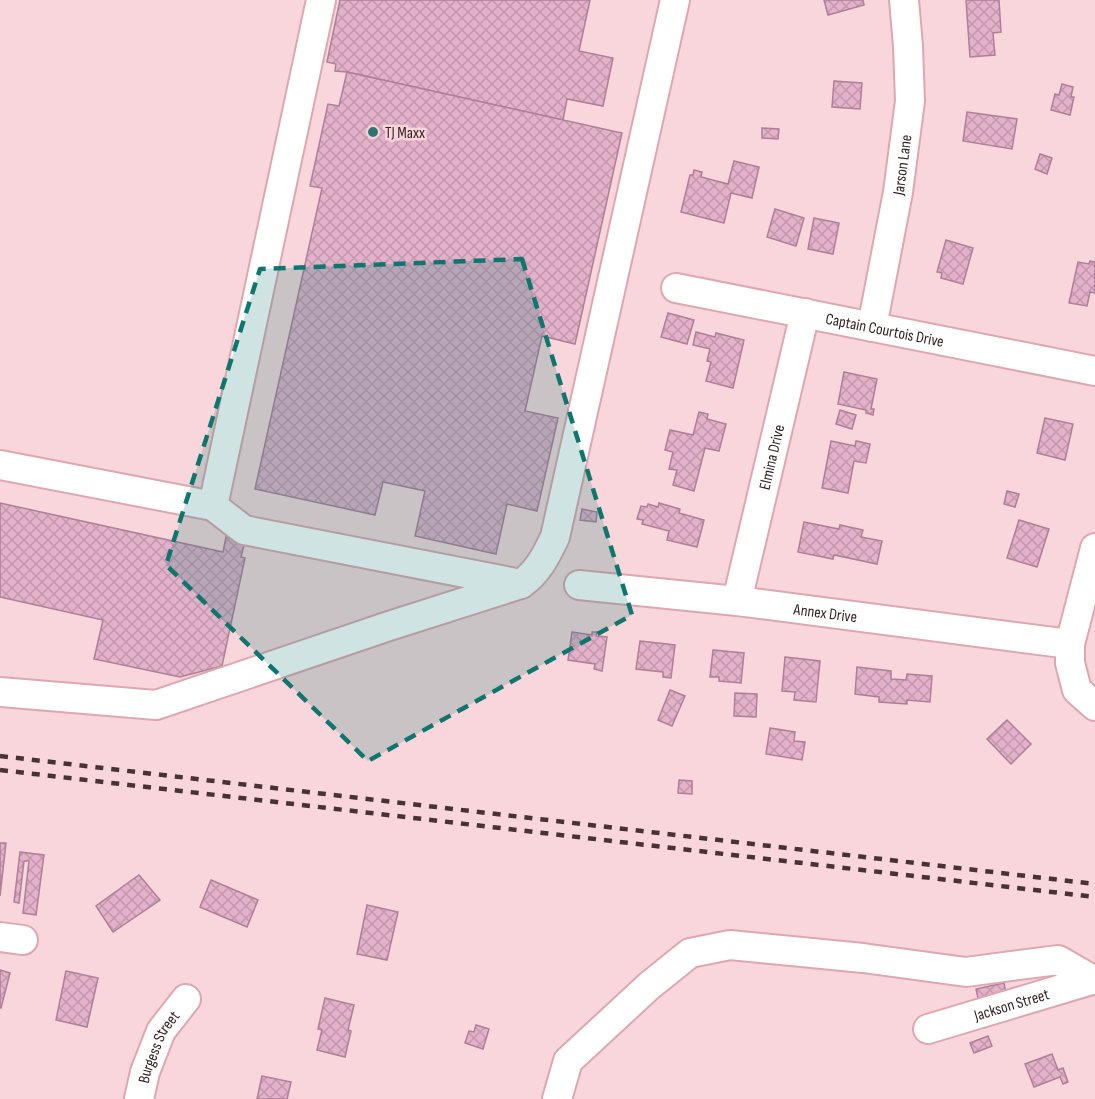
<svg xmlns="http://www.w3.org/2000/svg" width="1095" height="1099" font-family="'Sofia Sans Condensed',sans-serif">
	<defs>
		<pattern id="building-cross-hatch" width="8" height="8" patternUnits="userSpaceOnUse" patternTransform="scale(1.5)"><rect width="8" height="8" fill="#e3b1ca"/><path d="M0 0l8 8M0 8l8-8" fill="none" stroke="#c398ad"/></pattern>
	</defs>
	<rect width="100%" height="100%" fill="#f9d6db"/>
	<g fill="url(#building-cross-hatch)" stroke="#ae7f96" stroke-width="1.5">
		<polygon points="340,0 590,0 579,51 613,58 603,106 567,99 563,120 347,72 335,71 336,64 327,62"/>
		<polygon points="824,0 863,0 864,5 828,15"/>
		<polygon points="966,0 999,0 1001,32 993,33 995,55 970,57"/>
		<polygon points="347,72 622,133 575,344 542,336 525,411 558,418 537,511 507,504 496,554 415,536 425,491 383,482 375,515 255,489 322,188 310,186 328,104 339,106"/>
		<polygon points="834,81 862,83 860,109 832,107"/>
		<polygon points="1062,84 1073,87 1071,97 1074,97 1070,115 1051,110 1055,94 1059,95"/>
		<polygon points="967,112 1017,119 1012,149 963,141"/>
		<polygon points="762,128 779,129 778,139 762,138"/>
		<polygon points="1040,154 1052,158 1047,174 1035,169"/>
		<polygon points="734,161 759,167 752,198 731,193 724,223 681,212 690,175 693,175 694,170 702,172 701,177 728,184"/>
		<polygon points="775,209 804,218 796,246 767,237"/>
		<polygon points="814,218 839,223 833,254 808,249"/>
		<polygon points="946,240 973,248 963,284 941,278 942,273 937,272"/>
		<polygon points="1090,261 1095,262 1095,293 1090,292 1087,306 1069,303 1078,262 1089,264"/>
		<polygon points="668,313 694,320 687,344 661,337"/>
		<polygon points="696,332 715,337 716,333 744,340 733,388 706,381 711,362 707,361 710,349 693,345"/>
		<polygon points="844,372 877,379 871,409 874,409 873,415 866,413 866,410 838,404"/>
		<polygon points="840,410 856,415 852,429 836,424"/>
		<polygon points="699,412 708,414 707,419 726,424 719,451 705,448 694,491 673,485 677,470 669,469 673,452 665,450 670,430 693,435"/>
		<polygon points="1045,418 1073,424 1065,460 1037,453"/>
		<polygon points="831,441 855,446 856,441 870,444 866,463 854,461 848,493 822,488"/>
		<polygon points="1007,491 1019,494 1015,507 1004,504"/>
		<polygon points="0,503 223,552 226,537 245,541 241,557 245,558 222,666 180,677 94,659 103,620 0,597"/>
		<polygon points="659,503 680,509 679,513 704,520 697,547 667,540 669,531 642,524 643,520 637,519 641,506 647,507 648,504 658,507"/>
		<polygon points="582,509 597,512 596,522 580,520"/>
		<polygon points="1019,520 1049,529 1037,567 1007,558"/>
		<polygon points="804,522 839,529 840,525 863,530 861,537 882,541 877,564 834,555 833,559 798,552"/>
		<polygon points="572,632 592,635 592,632 597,632 596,636 607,637 602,671 594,669 595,664 568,660"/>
		<polygon points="640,641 675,645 671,678 663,677 663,672 636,669"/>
		<polygon points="713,650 744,653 741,683 719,681 719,677 710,677"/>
		<polygon points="785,657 820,661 816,702 794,700 795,692 782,691"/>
		<polygon points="857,667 891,671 891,679 906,680 907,674 932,676 930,702 907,700 907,704 879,702 879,697 855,694"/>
		<polygon points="670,690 685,696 672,726 658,720"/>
		<polygon points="735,693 757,694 756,717 734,716"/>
		<polygon points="1007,720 1031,744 1011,764 987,739"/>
		<polygon points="770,728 795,732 794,741 805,742 802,760 766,754"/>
		<polygon points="679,780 692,781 692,794 678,793"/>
		<polygon points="0,843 6,843 0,896"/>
		<polygon points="20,852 44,855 36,915 23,913 29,861 24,861 19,903 14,902"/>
		<polygon points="139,875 160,900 113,932 96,906"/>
		<polygon points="211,880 258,900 247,927 200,907"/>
		<polygon points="367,905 398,912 387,960 357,954"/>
		<polygon points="0,970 10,973 1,1008 0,1008"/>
		<polygon points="66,971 98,978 87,1027 56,1020"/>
		<polygon points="1004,983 1006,993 978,998 976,989"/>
		<polygon points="325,998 354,1005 348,1030 351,1031 345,1057 317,1050 322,1030 318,1029"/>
		<polygon points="476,1025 489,1029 483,1049 465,1043 469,1031 474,1032"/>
		<polygon points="988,1036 992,1046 974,1053 970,1043"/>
		<polygon points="1052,1054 1058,1070 1063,1068 1068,1082 1063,1084 1060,1077 1034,1087 1025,1064"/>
		<polygon points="262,1076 291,1082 287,1099 257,1099"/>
	</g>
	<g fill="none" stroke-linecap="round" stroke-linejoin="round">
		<defs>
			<g id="minor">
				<path id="s1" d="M676 288 1095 371"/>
				<path id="s2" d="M872 327 898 192 910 101 908 46 904 0"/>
				<polyline points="0,465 213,506 321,0"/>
				<polyline points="1095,548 1070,644 1070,663 1077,690 1095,706"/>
				<path d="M521 584C538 572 546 556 555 537L675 0"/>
				<path id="s3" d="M579 585 737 601 1070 644"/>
				<path id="s4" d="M737 601 805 313"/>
				<polyline points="0,692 156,705 389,626 521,584 244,530 213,506"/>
				<polyline points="0,937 23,940"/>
				<path id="s5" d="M928 1029 1095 979"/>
				<path id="s6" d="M139 1099 145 1072 161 1031 186 999"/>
				<polyline points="557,1099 568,1061 649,986 690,953 730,945 863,958 966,972 1058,960 1093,980"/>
			</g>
		</defs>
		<use href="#minor" stroke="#dea7b0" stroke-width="32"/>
		<use href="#minor" stroke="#fff" stroke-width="28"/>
		<g stroke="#483236" stroke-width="4.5" stroke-dasharray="8 8" stroke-linecap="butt">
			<polyline points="0,756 1095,884"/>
			<polyline points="0,770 1095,897"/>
		</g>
	</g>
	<path fill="#0f766e" fill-opacity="0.2" stroke="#0f766e" stroke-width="4.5" stroke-dasharray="12 8" stroke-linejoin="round" d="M522 259 632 615 368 761 166 565 260 269Z"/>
	<circle fill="#2c746e" stroke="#f9d6db" stroke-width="2" cx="373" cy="132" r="6"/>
	<g text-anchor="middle" stroke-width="5" stroke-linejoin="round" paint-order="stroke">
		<g font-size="16" fill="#321e21" stroke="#f9d6db" text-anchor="start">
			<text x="385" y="138">TJ Maxx</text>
		</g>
		<g font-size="16" fill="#321e21" stroke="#f9d6db">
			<text dy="6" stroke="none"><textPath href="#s2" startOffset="165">Jarson Lane</textPath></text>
			<text dy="6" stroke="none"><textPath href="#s1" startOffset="213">Captain Courtois Drive</textPath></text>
			<text dy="6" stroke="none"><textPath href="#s4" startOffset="148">Elmina Drive</textPath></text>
			<text dy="6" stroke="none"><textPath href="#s3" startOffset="248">Annex Drive</textPath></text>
			<text dy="6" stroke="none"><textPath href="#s5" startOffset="87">Jackson Street</textPath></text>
			<text dy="6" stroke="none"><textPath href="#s6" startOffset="56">Burgess Street</textPath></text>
		</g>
	</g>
</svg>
